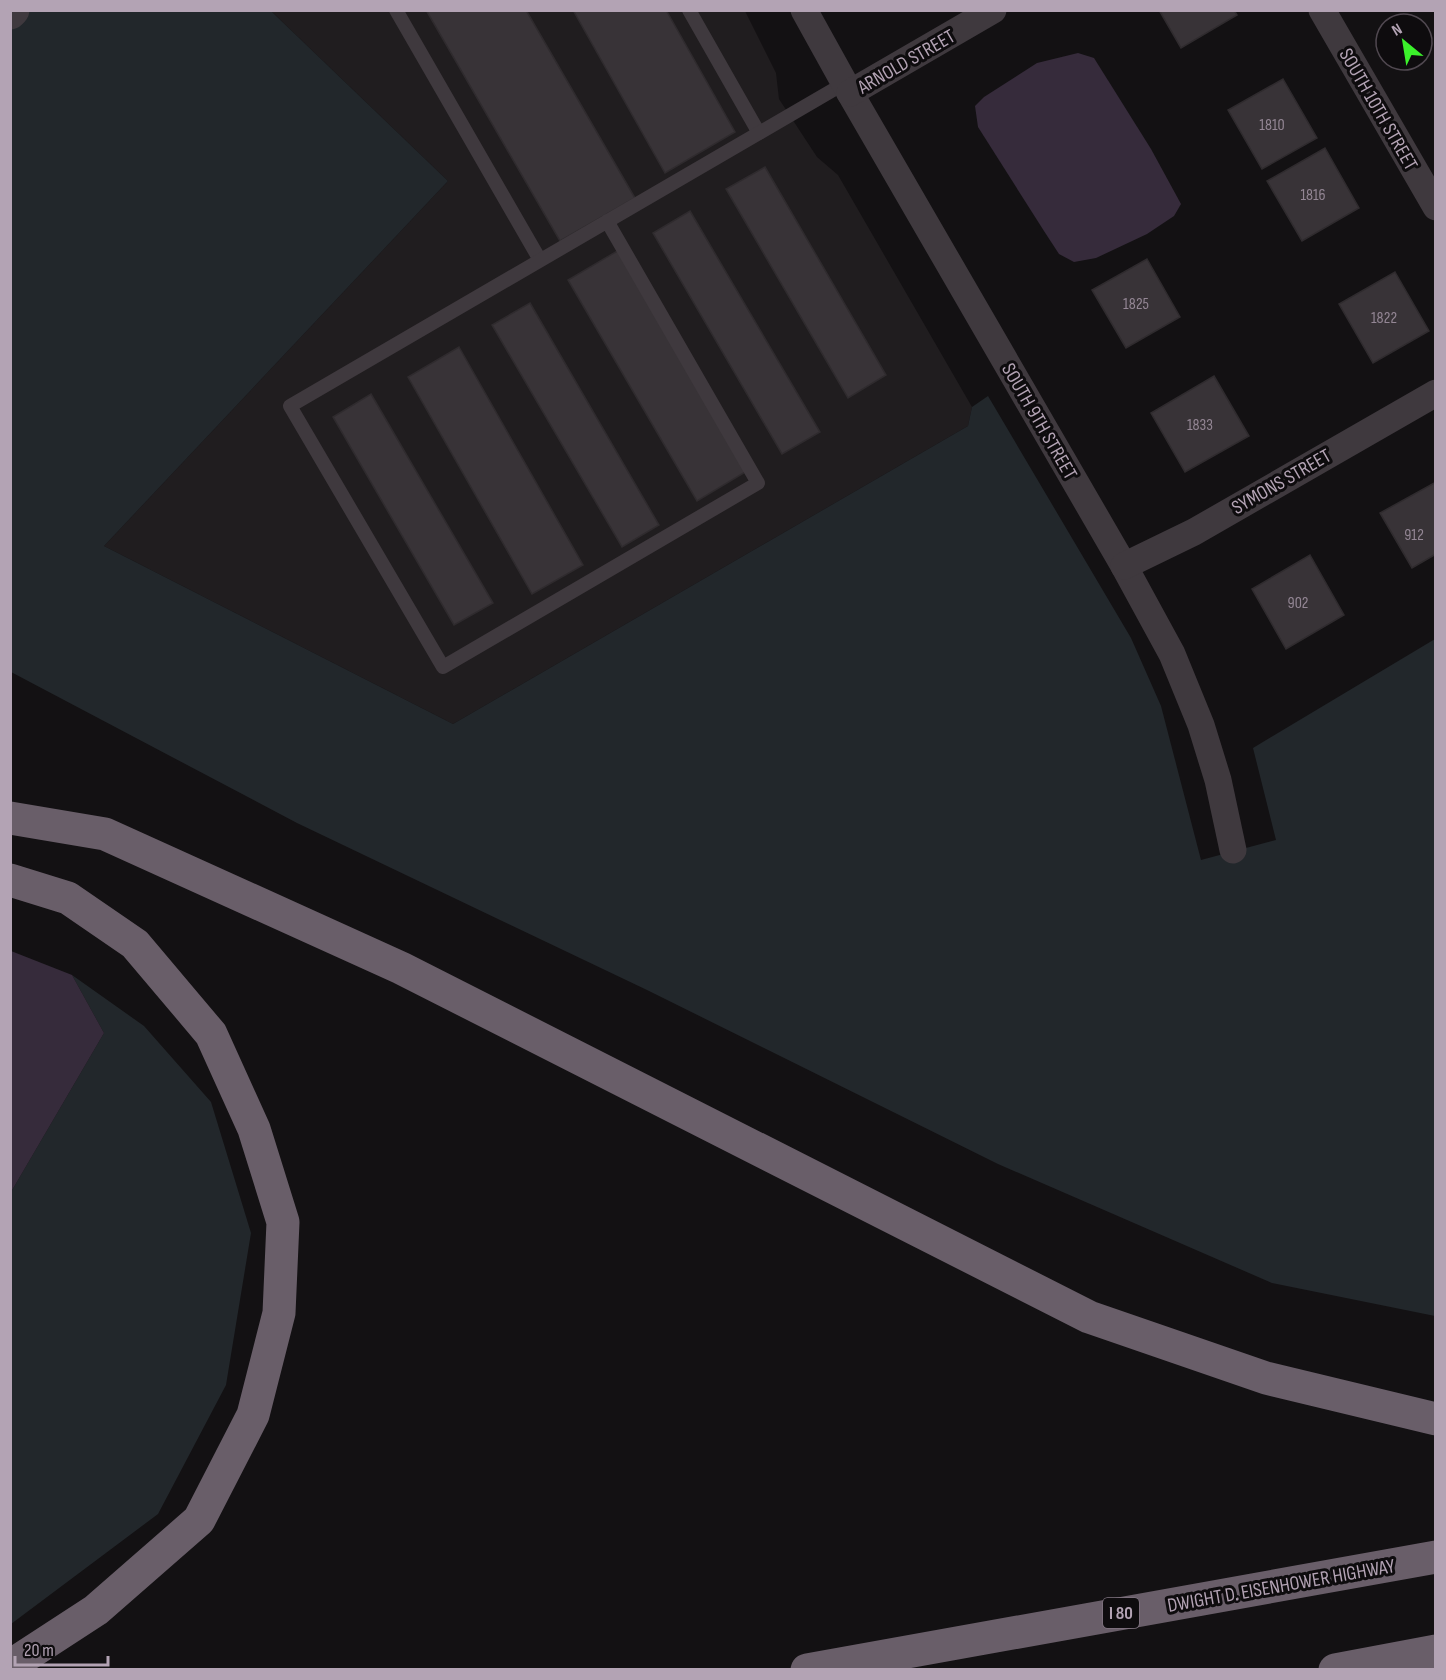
<svg xmlns="http://www.w3.org/2000/svg" width="1446" height="1680" font-family="'Sofia Sans Condensed',sans-serif">
	<rect width="100%" height="100%" fill="#131113"/>
	<polygon fill="#201d1f" points="271,11 745,11 776,73 779,99 817,157 838,175 972,407 968,426 453,724 104,546 448,181"/>
	<g fill="#22272b">
		<polygon points="74,10 271,11 448,181 104,546 453,724 968,426 972,407 988,396 1131,638 1161,706 1201,860 1276,840 1253,748 1435,639 1435,1316 1272,1283 998,1164 647,990 297,823 11,672 10,11"/>
		<polygon points="72,975 144,1026 211,1102 251,1233 226,1385 158,1514 11,1624 11,1192 104,1033"/>
	</g>
	<g fill="#362b3b">
		<polygon points="1078,53 1094,58 1151,149 1181,204 1174,216 1147,234 1096,258 1074,262 1059,254 1044,231 978,127 975,106 984,97 1037,63"/>
		<polygon points="11,951 72,975 104,1033 11,1192"/>
	</g>
	<g fill="#383337" stroke="#2f2b2e" stroke-width="1.5">
		<polygon points="426,10 526,10 635,198 560,241"/>
		<polygon points="573,10 666,10 735,132 665,173"/>
		<polygon points="1159,10 1234,10 1237,15 1181,48"/>
		<polygon points="1283,79 1317,138 1262,169 1228,110"/>
		<polygon points="1325,148 1359,208 1302,241 1267,181"/>
		<polygon points="765,167 886,375 848,398 726,189"/>
		<polygon points="690,211 820,432 782,454 653,233"/>
		<polygon points="619,250 747,471 697,501 568,280"/>
		<polygon points="1147,259 1180,317 1126,348 1092,290"/>
		<polygon points="1395,272 1429,331 1373,363 1339,304"/>
		<polygon points="530,303 659,525 622,547 492,325"/>
		<polygon points="459,347 583,565 532,594 408,377"/>
		<polygon points="1214,376 1249,436 1185,472 1151,413"/>
		<polygon points="371,394 493,603 454,625 333,417"/>
		<polygon points="1436,482 1436,554 1412,568 1380,513"/>
		<polygon points="1310,555 1344,615 1286,649 1252,589"/>
	</g>
	<g fill="none" stroke-linecap="round" stroke-linejoin="round">
		<g stroke="#3f393e" stroke-width="14">
			<polyline points="396,10 540,260"/>
			<polyline points="689,10 759,133"/>
			<polyline points="607,221 758,483 443,667 290,406 845,83"/>
		</g>
		<g stroke="#3f393e" stroke-width="27">
			<polyline points="804,10 850,93 1124,566 1172,654 1201,725 1218,780 1233,850"/>
			<polyline points="1322,10 1436,207"/>
			<polyline points="850,93 993,10"/>
			<polyline points="1124,566 1194,532 1436,393"/>
		</g>
		<polyline stroke="#3f393e" stroke-width="33" points="10,13 13,10"/>
		<g stroke="#695e69" stroke-width="33">
			<polyline points="10,818 105,834 401,968 1089,1317 1266,1378 1436,1419"/>
			<polyline points="10,880 68,898 135,944 211,1034 254,1129 283,1222 279,1313 253,1415 199,1520 96,1610 10,1666"/>
			<polyline points="807,1670 1436,1557"/>
			<polyline points="1335,1670 1436,1651"/>
		</g>
	</g>
	<g text-anchor="middle" stroke-width="6" stroke-linejoin="round" paint-order="stroke">
		<g font-size="16" fill="#948795">
			<text x="1272" y="130">1810</text>
			<text x="1313" y="200">1816</text>
			<text x="1136" y="309">1825</text>
			<text x="1384" y="323">1822</text>
			<text x="1200" y="430">1833</text>
			<text x="1414" y="540">912</text>
			<text x="1298" y="608">902</text>
		</g>
		<rect fill="#0e0c0e" stroke="#827682" stroke-width="1.5" x="1103" y="1598" width="36" height="30" rx="4.5"/>
		<g font-size="18" font-weight="bold" fill="#b3a3b4">
			<text x="1121" y="1619">I 80</text>
		</g>
		<g font-size="20" fill="#b3a3b4" stroke="#0e0c0e">
			<text transform="translate(906 61) rotate(-30)" y="7">ARNOLD STREET</text>
			<text transform="translate(1379 109) rotate(60)" y="7">SOUTH 10TH STREET</text>
			<text transform="translate(1040 421) rotate(60)" y="7">SOUTH 9TH STREET</text>
			<text transform="translate(1281 481) rotate(-30)" y="7">SYMONS STREET</text>
			<text transform="translate(1281 1585) rotate(-10)" y="7">DWIGHT D. EISENHOWER HIGHWAY</text>
		</g>
	</g>
	<rect width="1446" height="1680" fill="none" stroke="#b3a3b4" stroke-width="24"/>
	<g transform="translate(1404 42) rotate(330)"><circle r="28" fill="#0e0c0e" stroke="#504850" stroke-width="1.5"/>
	<path d="M0-4.5L10 22L0 15L-10 22Z" fill="#3bf22b"/>
	<text y="-9" font-size="16" font-weight="bold" text-anchor="middle" fill="#b3a3b4">N</text>
	</g>
	<path d="M15 1656v9h93v-9" fill="none" stroke="#b3a3b4" stroke-width="3"/>
	<text x="24" y="1656" font-size="18" fill="#b3a3b4" stroke="#0e0c0e" stroke-width="4.5" paint-order="stroke">20 m</text>
</svg>
